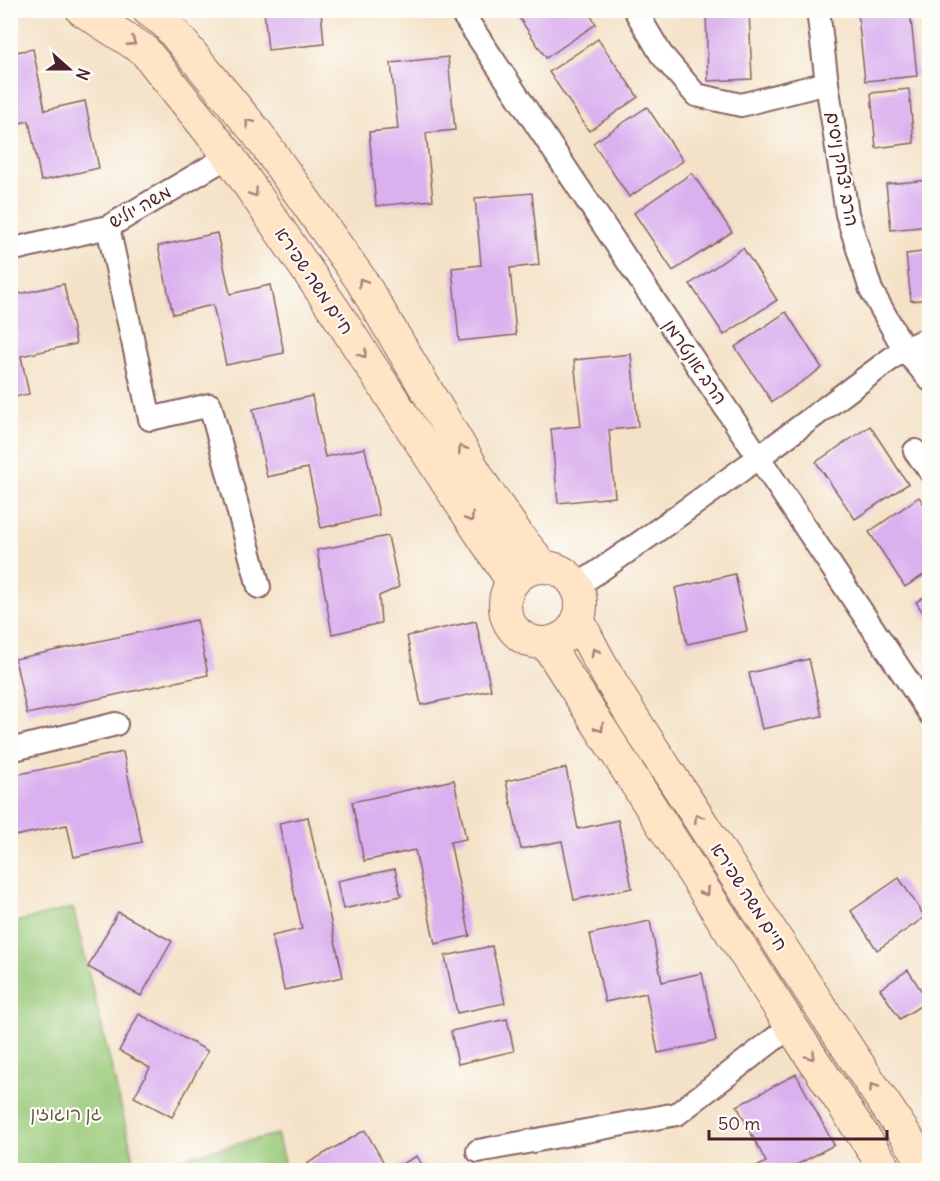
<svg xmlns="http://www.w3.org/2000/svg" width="940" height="1181" font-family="Delius,'Playpen Sans Hebrew',sans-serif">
	<rect width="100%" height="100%" fill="#fdfcf7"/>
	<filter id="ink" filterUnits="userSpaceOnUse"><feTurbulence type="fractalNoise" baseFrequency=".0167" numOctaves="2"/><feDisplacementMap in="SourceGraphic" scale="12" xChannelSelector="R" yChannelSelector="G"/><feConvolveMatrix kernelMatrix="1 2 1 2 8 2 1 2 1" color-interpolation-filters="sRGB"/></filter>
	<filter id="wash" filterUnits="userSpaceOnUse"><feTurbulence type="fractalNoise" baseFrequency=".008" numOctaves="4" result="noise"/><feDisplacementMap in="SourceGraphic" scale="24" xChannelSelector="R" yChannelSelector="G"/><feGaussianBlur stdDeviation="1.35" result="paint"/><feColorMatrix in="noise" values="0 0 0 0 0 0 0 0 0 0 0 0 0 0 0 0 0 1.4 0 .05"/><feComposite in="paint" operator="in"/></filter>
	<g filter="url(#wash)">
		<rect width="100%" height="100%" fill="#f4e2c8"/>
		<polygon fill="#99c979" stroke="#727452" stroke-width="1.5" points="73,908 136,1169 277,1134 286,1170 11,1170 11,923"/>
		<g id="blocks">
			<g fill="#dab0ef">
				<polygon points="264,10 321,10 324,44 268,50"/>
				<polygon points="514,10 587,10 596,24 546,58"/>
				<polygon points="749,10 752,79 708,81 706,11"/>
				<polygon points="910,10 917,76 865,81 858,16"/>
				<polygon points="598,39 638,97 589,131 549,72"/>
				<polygon points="33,49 45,110 85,101 99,168 41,181 29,121 10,125 10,53"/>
				<polygon points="448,57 455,130 426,133 433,200 376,206 369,132 398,129 391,63"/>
				<polygon points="909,89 914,143 876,148 871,93"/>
				<polygon points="647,107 683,161 629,197 593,143"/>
				<polygon points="692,173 732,232 673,271 634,213"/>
				<polygon points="929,180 930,226 891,230 886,184"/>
				<polygon points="532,193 539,265 510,268 516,335 459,341 452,268 481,265 475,198"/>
				<polygon points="217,233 230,294 270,285 284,353 226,365 213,305 173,314 158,246"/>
				<polygon points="743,248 777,300 724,335 690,284"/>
				<polygon points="930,251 930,299 911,301 906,254"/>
				<polygon points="64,284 76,344 21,356 29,394 10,398 10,296"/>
				<polygon points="786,312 822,368 772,402 735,347"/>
				<polygon points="631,354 638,427 609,430 615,497 558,503 551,429 581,426 574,360"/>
				<polygon points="312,396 325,457 365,448 379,515 321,528 308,468 267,477 253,409"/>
				<polygon points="870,426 908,484 855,519 816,462"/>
				<polygon points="919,497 930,513 930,571 905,587 869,532"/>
				<polygon points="388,536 399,587 379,596 381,623 332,634 317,550"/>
				<polygon points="735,574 747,631 687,644 675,588"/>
				<polygon points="930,593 930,623 916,602"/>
				<polygon points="197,620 208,675 27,714 15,659"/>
				<polygon points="476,621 491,690 421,705 407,636"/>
				<polygon points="809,659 822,716 762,729 749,673"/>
				<polygon points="123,752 142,842 74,857 67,825 10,837 10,776"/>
				<polygon points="566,768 578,829 618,820 632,888 574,900 562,841 521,849 506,781"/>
				<polygon points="454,780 466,839 450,842 470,936 435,944 415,850 364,861 352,802"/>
				<polygon points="308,817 343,977 284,990 272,936 302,929 279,823"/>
				<polygon points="395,869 401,896 343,909 337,881"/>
				<polygon points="899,878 925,917 877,950 851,911"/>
				<polygon points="118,912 172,941 141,996 88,967"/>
				<polygon points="650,921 662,982 702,973 716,1041 658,1053 646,993 605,1002 590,934"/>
				<polygon points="492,946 505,1003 457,1013 445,956"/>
				<polygon points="908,970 928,1001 900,1019 880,989"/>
				<polygon points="139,1014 208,1051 172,1117 134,1097 150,1068 119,1051"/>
				<polygon points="507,1019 514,1051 458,1064 451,1031"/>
				<polygon points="796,1074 834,1145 787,1170 751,1170 766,1162 737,1106"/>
				<polygon points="365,1130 388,1170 313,1170 308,1163"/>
				<polygon points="417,1156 425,1170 391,1170"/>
			</g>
		</g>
	</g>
	<g filter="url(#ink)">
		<use href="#blocks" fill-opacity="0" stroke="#866362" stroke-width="1.5"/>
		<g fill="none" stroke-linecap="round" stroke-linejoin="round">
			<defs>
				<g id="street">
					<polyline points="460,10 930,714"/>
					<polyline points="635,10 661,54 696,95 741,105 827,83"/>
					<polyline points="818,10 827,83 847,214 871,290 904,349 930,380"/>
					<polyline points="108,227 150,419 210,405 259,587"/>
					<polyline points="10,250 108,227 229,156"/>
					<polyline points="915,451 930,471"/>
					<path d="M577 586C688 511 796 430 904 349L930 338"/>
					<polyline points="10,750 116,724"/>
					<polyline points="478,1151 677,1114 791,1026"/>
				</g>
				<g id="secondary">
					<polyline points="82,10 144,50 229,156 335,311 459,501 512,581"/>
					<polyline points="148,10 166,23 257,133 361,280 483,485 519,537 543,566"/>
					<circle cx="543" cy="605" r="38"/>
					<path d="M578 619C612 692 660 758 703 825 777 941 852 1056 929 1170"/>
					<polyline points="546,643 791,1026 886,1170"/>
				</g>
			</defs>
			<use href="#street" stroke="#866362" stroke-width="26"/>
			<use href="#secondary" stroke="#866362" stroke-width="34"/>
			<use href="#street" stroke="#fff" stroke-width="22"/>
			<use href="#secondary" stroke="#ffe4c6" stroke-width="32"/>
		</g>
		<defs><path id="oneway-chevron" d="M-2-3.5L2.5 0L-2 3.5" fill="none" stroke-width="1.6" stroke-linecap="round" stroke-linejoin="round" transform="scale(1.5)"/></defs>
		<g stroke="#a48278">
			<use href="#oneway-chevron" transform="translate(132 42) rotate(33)"/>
			<use href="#oneway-chevron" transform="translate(249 123) rotate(-130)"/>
			<use href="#oneway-chevron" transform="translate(254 193) rotate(56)"/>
			<use href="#oneway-chevron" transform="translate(362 282) rotate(-123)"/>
			<use href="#oneway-chevron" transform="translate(363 354) rotate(57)"/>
			<use href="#oneway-chevron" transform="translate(462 449) rotate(-121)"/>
			<use href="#oneway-chevron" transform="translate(470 518) rotate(56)"/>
			<use href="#oneway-chevron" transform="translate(595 652) rotate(-119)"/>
			<use href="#oneway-chevron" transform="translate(600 728) rotate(57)"/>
			<use href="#oneway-chevron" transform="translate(698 818) rotate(-123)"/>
			<use href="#oneway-chevron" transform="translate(705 892) rotate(57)"/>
			<use href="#oneway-chevron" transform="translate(811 1056) rotate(57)"/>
			<use href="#oneway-chevron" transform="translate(873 1087) rotate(-124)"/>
		</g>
	</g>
	<g text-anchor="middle" stroke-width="4.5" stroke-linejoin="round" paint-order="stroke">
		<g font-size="18" fill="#4a1f2b" stroke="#fdfcf7">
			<text transform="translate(842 169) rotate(80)" y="6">הרב יצחק ניסים</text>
			<text transform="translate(140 207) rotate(-29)" y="6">משה יוליש</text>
			<text transform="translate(314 281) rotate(56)" y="6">חיים משה שפירא</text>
			<text transform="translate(695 362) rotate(56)" y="6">הרב אונטרמן</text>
			<text transform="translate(749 897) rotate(57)" y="6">חיים משה שפירא</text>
		</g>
		<g font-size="18" fill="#665a46" stroke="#fdfcf7">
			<text x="66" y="1120">גן רוגוזין</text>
		</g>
	</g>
	<rect width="940" height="1181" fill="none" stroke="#fdfcf7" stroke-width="36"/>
	<g transform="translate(69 69) rotate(111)" stroke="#fdfcf7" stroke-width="4.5" paint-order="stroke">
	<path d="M0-4.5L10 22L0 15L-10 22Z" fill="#4a1f2b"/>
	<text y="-9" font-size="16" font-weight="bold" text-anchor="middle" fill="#4a1f2b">N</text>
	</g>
	<path d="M709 1130v9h178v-9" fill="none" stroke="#4a1f2b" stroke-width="3"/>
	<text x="718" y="1130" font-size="18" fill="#4a1f2b" stroke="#fdfcf7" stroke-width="4.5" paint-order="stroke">50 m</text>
</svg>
